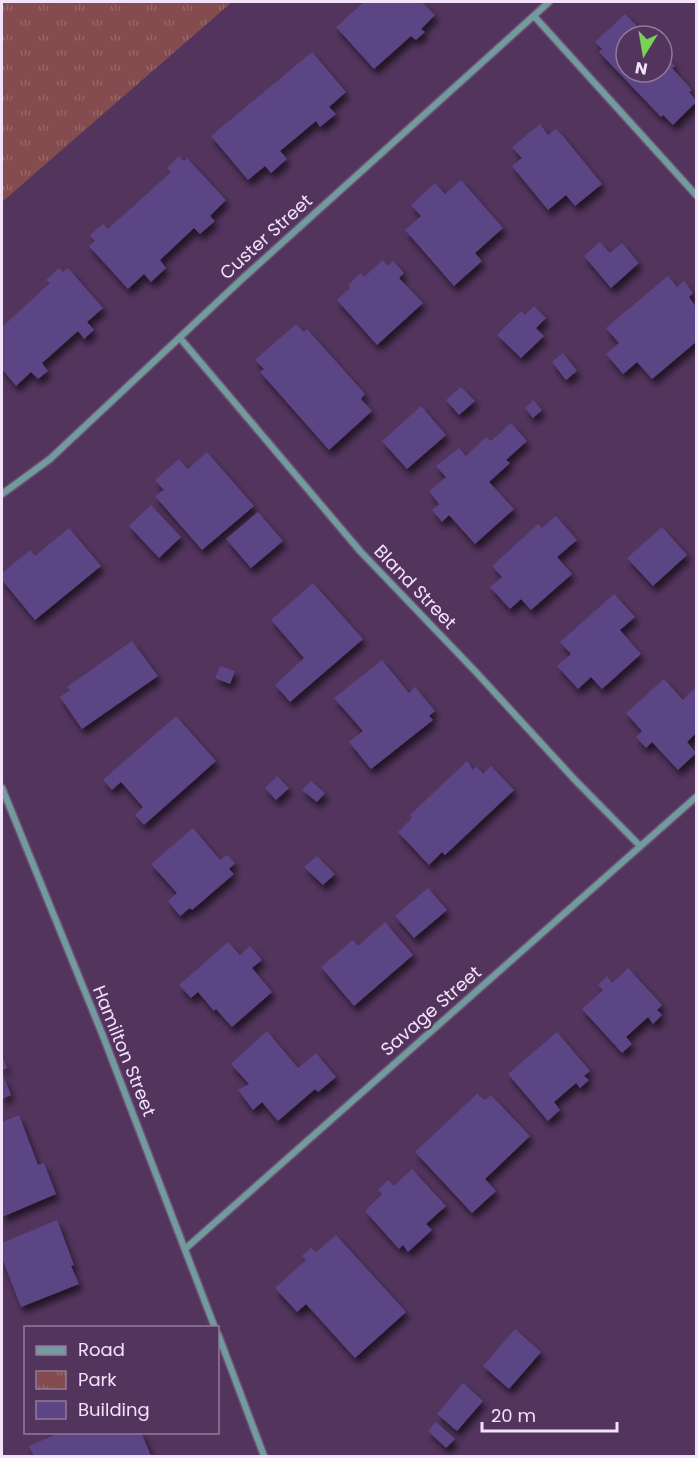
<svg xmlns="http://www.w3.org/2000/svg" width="698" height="1458" font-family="Poppins,sans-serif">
	<defs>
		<pattern id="park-tufts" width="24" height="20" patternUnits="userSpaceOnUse" patternTransform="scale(1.5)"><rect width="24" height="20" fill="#844c4e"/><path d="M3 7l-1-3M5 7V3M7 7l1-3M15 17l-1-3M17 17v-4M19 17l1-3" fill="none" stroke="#966668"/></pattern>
		<filter id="shadow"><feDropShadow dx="3.5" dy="6" stdDeviation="3" flood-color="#0009"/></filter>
	</defs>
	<rect width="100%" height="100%" fill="#53345d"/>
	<polygon fill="url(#park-tufts)" points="2,2 232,2 2,202"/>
	<g fill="#5b4584" filter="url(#shadow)">
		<polygon points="364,2 422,2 435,15 421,29 425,32 416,40 411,36 374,69 336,27"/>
		<polygon points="625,14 647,36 626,36 626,72 662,72 662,52 675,66 672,68 692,90 689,92 696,100 696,102 673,125 663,115 661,117 599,52 602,49 595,42"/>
		<polygon points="312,52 346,92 329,107 336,114 320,127 316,121 280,151 287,159 271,173 265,166 248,180 211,136"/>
		<polygon points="540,124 548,135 556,129 563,136 602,184 575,206 566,195 548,210 512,166 522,158 512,147"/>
		<polygon points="179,156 184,161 187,158 226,200 210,216 215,221 200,234 194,228 160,260 166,268 151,282 144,274 128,289 89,246 95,241 90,235 103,224 108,229 171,172 167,168"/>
		<polygon points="461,180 503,228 475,253 482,261 454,286 405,230 421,216 411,205 435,183 445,194"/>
		<polygon points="600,242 610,253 622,243 639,263 611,288 584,256"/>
		<polygon points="383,260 388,266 393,261 404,273 399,278 423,303 377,345 337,300 350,288 348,285 361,273 364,277"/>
		<polygon points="59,268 63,272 68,268 103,308 87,322 94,330 84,339 78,331 42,363 48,371 38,379 31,372 16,386 2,369 2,327 50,283 46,280"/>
		<polygon points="668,276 677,287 684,281 693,293 689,297 696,307 696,342 652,379 637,362 623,374 606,354 619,343 606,328"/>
		<polygon points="534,306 546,318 536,328 544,336 521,358 497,335 521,311 525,315"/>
		<polygon points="296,324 304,332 307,329 365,394 361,399 372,411 329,450 260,372 264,369 255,360"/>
		<polygon points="563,353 577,371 566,380 552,362"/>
		<polygon points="461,387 475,401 459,415 446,400"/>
		<polygon points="533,400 542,410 533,418 525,408"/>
		<polygon points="421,406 446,435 407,469 382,441"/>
		<polygon points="511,423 527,441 506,460 510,463 489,482 514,509 475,544 449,515 442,522 432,510 439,504 429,491 446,477 436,466 459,448 466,456 486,437 491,441"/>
		<polygon points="207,452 254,506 202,550 155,496 164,490 155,480 179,459 188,469"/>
		<polygon points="151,505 181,537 159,558 129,526"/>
		<polygon points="258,512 283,541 251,568 226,539"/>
		<polygon points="556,516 577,540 557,557 572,574 531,610 521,599 510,609 490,587 502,577 492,566 538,524 542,528"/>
		<polygon points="662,527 687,555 653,586 627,558"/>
		<polygon points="69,528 101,566 35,620 2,580 2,573 30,550 35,556"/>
		<polygon points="313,583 363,639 290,702 275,685 304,658 271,620"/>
		<polygon points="614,594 635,617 620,630 641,654 602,689 591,677 578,689 557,666 571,654 560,642"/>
		<polygon points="132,641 158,676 82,729 60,697 70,690 67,687"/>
		<polygon points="382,660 409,693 415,687 435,711 429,716 433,720 371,769 349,742 363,731 334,698"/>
		<polygon points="220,666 235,671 230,684 215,678"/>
		<polygon points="664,679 683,700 696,687 696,733 687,742 696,753 678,770 652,742 646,748 636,737 642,731 626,713"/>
		<polygon points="176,716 216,761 144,825 135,815 143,807 121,782 112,790 103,780"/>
		<polygon points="467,761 473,770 476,766 483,774 491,766 514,790 445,855 442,852 429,865 398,832 412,818 410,815"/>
		<polygon points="277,776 289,788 276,800 265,788"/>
		<polygon points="311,781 325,793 317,802 302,790"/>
		<polygon points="193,828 220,860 227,855 235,863 229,869 234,874 192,910 190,908 180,916 168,901 177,893 151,864"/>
		<polygon points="317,856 335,874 323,885 304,867"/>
		<polygon points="428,888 447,910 414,938 395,916"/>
		<polygon points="385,922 413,955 354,1006 321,967 353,940 358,946"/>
		<polygon points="228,942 240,955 250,946 262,960 252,968 272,992 232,1027 216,1009 214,1011 198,992 191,998 179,985"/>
		<polygon points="628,968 662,1005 657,1010 662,1015 653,1024 648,1017 626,1037 632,1044 622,1053 582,1009 603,990 598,985 607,976 612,983"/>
		<polygon points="267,1031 298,1068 316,1053 336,1077 318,1092 315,1089 278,1121 262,1102 253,1110 238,1090 249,1084 231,1064"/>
		<polygon points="557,1032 590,1071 584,1076 589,1080 580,1088 576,1083 554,1102 560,1110 548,1121 508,1074"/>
		<polygon points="2,1056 7,1068 2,1070"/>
		<polygon points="2,1073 11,1095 2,1099"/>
		<polygon points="477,1094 485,1100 491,1095 530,1136 485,1179 496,1191 472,1213 415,1152"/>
		<polygon points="19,1115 38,1165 44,1163 56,1194 2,1217 2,1122"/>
		<polygon points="412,1169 446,1206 426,1224 432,1230 408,1252 403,1245 399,1249 365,1211 382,1194 378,1190 388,1180 394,1186"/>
		<polygon points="57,1220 74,1265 71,1266 79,1284 21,1307 2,1258 2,1243"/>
		<polygon points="336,1235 406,1312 355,1358 306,1304 297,1312 275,1288 306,1260 302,1256 311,1248 316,1252"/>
		<polygon points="515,1329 541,1352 509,1389 483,1366"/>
		<polygon points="463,1383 483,1401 457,1431 437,1414"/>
		<polygon points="436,1422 455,1439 446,1448 428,1431"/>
		<polygon points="62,1432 141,1432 151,1456 34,1456 29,1446"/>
	</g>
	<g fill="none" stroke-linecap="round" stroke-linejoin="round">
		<defs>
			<g id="minor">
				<polyline points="534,16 696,195"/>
				<polyline points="180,338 360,551 474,670 575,780 640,846"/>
				<polyline points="2,494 50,459 242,279 549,2"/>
				<polyline points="2,788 103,1036 215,1328"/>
				<polyline points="185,1249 696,797"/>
				<polyline points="218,1334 264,1456"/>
			</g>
		</defs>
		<use href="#minor" stroke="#705379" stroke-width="9"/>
		<use href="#minor" stroke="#719b9c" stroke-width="6"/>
	</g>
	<g text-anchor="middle" stroke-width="4.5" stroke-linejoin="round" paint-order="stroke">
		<g font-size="18" fill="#f4e1fa" stroke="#53345d">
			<text transform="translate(266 237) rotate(-42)" y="6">Custer Street</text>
			<text transform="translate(415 587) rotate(46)" y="6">Bland Street</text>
			<text transform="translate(431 1011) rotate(-41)" y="6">Savage Street</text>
			<text transform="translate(124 1051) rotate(68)" y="6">Hamilton Street</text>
		</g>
	</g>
	<rect width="698" height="1458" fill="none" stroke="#f4e1fa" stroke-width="6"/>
	<rect x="24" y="1326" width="195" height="108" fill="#53345d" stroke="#93799c" stroke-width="1.5"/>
	<rect x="36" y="1346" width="30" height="9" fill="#719b9c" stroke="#93799c" stroke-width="1.5"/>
	<text x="78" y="1356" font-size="18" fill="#f4e1fa">Road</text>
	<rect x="36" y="1371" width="30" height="18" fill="url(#park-tufts)" stroke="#93799c" stroke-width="1.5"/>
	<text x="78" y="1386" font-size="18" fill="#f4e1fa">Park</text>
	<rect x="36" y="1401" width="30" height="18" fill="#5b4584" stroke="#93799c" stroke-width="1.5"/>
	<text x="78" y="1416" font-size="18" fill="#f4e1fa">Building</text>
	<g transform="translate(644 54) rotate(191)"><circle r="28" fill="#53345d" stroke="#93799c" stroke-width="1.5"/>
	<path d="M0-4.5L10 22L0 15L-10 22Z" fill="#79d157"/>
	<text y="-9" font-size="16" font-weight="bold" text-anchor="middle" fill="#f4e1fa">N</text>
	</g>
	<path d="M482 1422v9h135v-9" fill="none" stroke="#f4e1fa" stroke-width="3"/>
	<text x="491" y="1422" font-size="18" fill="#f4e1fa" stroke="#53345d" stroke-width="4.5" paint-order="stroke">20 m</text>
</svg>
